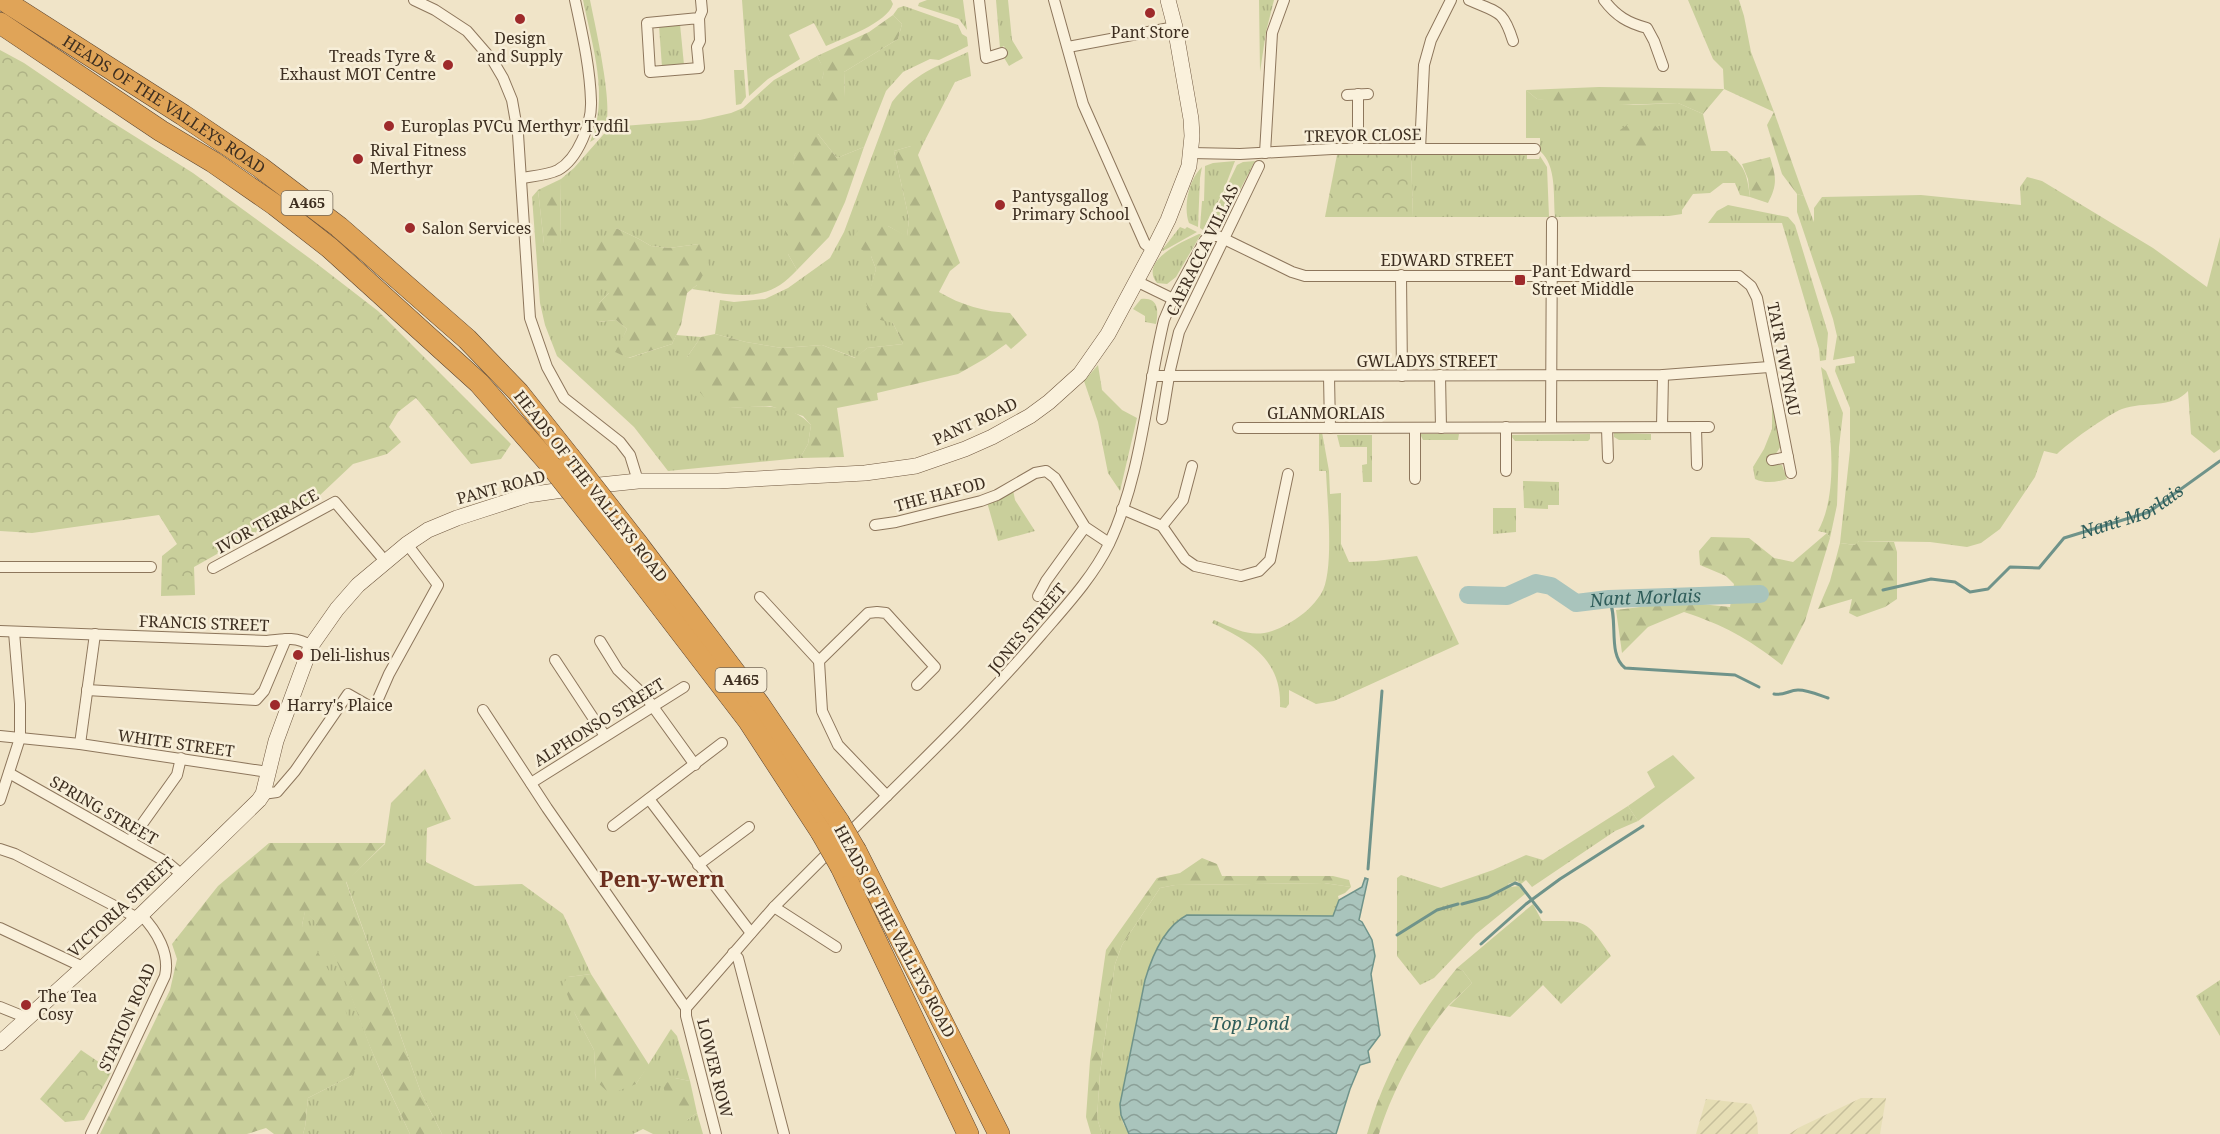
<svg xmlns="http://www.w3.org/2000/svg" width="2220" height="1134" font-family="'Noto Serif',serif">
	<defs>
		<pattern id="farmland-furrows" width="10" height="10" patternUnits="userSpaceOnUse" patternTransform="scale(1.5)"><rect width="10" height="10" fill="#e6deb5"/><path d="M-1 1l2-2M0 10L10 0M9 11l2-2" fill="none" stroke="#c6bf9b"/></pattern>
		<pattern id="grass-tufts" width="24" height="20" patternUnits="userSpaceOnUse" patternTransform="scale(1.5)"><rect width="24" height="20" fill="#c9cf9b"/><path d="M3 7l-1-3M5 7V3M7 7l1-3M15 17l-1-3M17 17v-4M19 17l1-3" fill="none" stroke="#aeb285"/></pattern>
		<pattern id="forest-firs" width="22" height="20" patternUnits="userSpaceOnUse" patternTransform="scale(1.5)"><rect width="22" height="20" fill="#c9cf9b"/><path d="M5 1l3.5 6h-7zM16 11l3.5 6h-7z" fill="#aeb285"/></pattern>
		<pattern id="park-crowns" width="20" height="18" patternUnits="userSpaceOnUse" patternTransform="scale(1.5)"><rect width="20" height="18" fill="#c9cf9b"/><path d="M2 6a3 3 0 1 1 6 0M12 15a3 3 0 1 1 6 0" fill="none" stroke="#aeb285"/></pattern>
		<pattern id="water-waves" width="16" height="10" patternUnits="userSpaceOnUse" patternTransform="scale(1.5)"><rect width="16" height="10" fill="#a9c4bc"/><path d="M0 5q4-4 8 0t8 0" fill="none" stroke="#8ba098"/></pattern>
	</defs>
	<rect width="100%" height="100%" fill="#f0e4c8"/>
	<g fill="url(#farmland-furrows)">
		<polygon points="1861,1098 1886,1098 1880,1134 1789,1134 1800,1127"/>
		<polygon points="1706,1099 1751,1104 1757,1118 1758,1134 1696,1134"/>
	</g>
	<g fill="url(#grass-tufts)">
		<path d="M583 0H590C595 25 613 103 606 125 603 132 597 138 590 142 610 98 592 45 583 0Z"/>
		<path d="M742 0H891L893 4C887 23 844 38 826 46L814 23 789 35 800 59 768 79 749 96Z"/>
		<polygon points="927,0 963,0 967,30 959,19 918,6 919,3"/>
		<polygon points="996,0 1008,0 1012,40 1023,58 1009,66 1003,56 1007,53 1004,46 1000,48"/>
		<polygon points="1259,0 1274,0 1266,32 1260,72"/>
		<polygon points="1688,0 1739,0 1744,16 1751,52 1774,112 1724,89 1723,69 1713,59"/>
		<path d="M904 6 958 25 962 34 967 37 968 46 939 60 930 59 903 72 886 91 864 147 837 158 818 134 795 154 791 182 788 254 797 270C792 275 786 281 780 285 754 302 721 293 692 289L697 285 699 244 669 248 651 246 639 239 616 228 609 293 599 303V322L616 320 627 329 616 352 629 358 672 344 676 335 701 337 687 357 730 408C757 406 791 402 811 425L808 444 800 458 668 471 634 427 557 356 545 325 540 303 532 197 538 190 544 244 560 245 561 179 574 168 610 127 700 120 731 113 743 108 774 80 817 56 824 69 822 82 845 97 844 72 898 39 902 24 893 15 898 8Z"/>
		<polygon points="680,24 684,65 662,67 659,26"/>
		<path d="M968 52 971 76 955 82 922 146H911L894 151 909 219 907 237 888 226 871 256 876 269 867 303 893 323 903 344 867 348 856 358 822 345 782 348 746 342 715 334 720 300 734 302 765 299 788 288 830 258 844 232 892 102C915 73 935 67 968 52Z"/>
		<polygon points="734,70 744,70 746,97 741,104 736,105"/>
		<path d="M1526 90 1537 99 1633 105 1678 103 1703 114 1711 151H1727C1745 167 1747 173 1750 197L1740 195 1735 183H1723L1710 193 1693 194 1682 210V214L1669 216 1555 217C1553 195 1557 166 1540 151V138H1526Z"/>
		<polygon points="1411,154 1523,154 1527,155 1527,159 1539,159 1540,156 1547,167 1549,217 1413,217"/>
		<polygon points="1235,161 1223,192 1203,230 1200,228 1202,201 1204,201 1205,166 1213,163"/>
		<polygon points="1255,161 1220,228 1207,228 1237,165 1243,162"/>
		<path d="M1202 167 1200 178 1198 227 1189 223C1183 206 1189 179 1202 167Z"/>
		<path d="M2027 177 2042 181 2153 248 2207 287 2220 237V449L2214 453 2191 434 2188 391C2172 409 2144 401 2122 409 2107 415 2068 443 2057 454L2044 451 2035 477 2000 529 1981 543 1967 547 1930 542 1859 541 1856 545 1840 543 1850 450V408L1835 371 1836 366 1855 363 1854 356 1833 360 1837 336 1833 319 1797 212V194L1804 196 1814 222V208L1822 197 1921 195 2021 205 2020 187Z"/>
		<polygon points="1728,205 1788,217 1795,225 1828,333 1826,360 1820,361 1819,349 1782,223 1708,223 1717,211"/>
		<polygon points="1180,227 1185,229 1187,227 1197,232 1163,251 1162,250"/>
		<path d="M1199 234H1201L1176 277 1167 284 1157 283C1138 260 1186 240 1199 234Z"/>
		<path d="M1141 299C1158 297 1159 310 1156 324L1145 322V316L1133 309Z"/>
		<polygon points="1098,365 1102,390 1122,410 1137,418 1120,491 1108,473 1098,422 1084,381"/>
		<path d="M1821 367 1826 371 1843 413 1839 447 1837 505 1830 538 1827 533 1818 531C1842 488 1828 413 1821 367Z"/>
		<path d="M1772 402 1781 446 1775 455 1768 457 1769 464 1782 465 1787 479C1777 482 1765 484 1755 479L1753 467 1764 449 1772 429Z"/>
		<path d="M1319 432H1322L1329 471 1330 494 1341 493V544L1349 562 1376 561 1417 556 1459 644 1334 701 1316 704 1289 690V704L1286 708 1280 707C1282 660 1250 641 1212 623L1214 620C1246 634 1259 641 1291 622 1303 615 1313 606 1321 594 1335 572 1327 499 1326 471H1319Z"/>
		<polygon points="1614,433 1651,434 1651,440 1619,440 1614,437"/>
		<polygon points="1420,434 1459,434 1458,440 1423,440"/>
		<polygon points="1590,434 1590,439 1588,441 1515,441 1511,436 1511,435"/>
		<polygon points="1337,435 1372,435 1372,482 1363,482 1362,465 1367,464 1367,447 1340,447"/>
		<polygon points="1523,481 1559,482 1559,505 1548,505 1548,509 1524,508"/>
		<polygon points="1013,490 1015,500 1035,531 998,541 987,502"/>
		<polygon points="1493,508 1516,508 1516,532 1493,534"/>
		<polygon points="425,769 451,819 427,828 426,862 475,886 522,884 563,914 591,974 568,977 575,1014 594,1050 596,1081 636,1084 671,1029 677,1036 690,1081 675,1078 687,1120 697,1113 703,1134 653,1134 643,1129 633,1134 442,1134 421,1093 346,881 385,844 391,803"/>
		<polygon points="1628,806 1638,821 1615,831 1532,887 1526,880 1521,884 1517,881 1508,884 1510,887 1519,886 1525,894 1476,934 1434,978 1420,985 1397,956 1397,878 1401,875 1441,888 1493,870 1526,855 1543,860"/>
		<path d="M1324 883 1351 887 1345 893 1338 896 1339 900 1334 916 1187 915C1165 926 1152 957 1145 980L1120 1104 1123 1123 1129 1134H1102L1097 1118 1100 1073 1115 964 1122 945 1160 888 1175 885Z"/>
		<path d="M1533 904 1542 921C1587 921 1585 918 1611 956L1561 1004 1543 985 1510 1017 1449 1006 1472 983 1463 971 1457 968Z"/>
		<path d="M305 911C334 933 357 1015 372 1051 383 1079 397 1106 410 1134H303L305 1127 308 1098 351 1076 302 925Z"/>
		<polygon points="2220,980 2220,1036 2196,996"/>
	</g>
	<g fill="url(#forest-firs)">
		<path d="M893 15 902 24 898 39 844 72 845 97 837 114 816 103 811 93C825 79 827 74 817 56L869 32Z"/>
		<polygon points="1599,87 1724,89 1703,114 1678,103 1586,106 1537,99 1526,90"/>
		<polygon points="1774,112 1804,196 1797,194 1782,174 1767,125"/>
		<polygon points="1640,116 1652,122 1668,140 1660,150 1631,145 1618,140 1620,130"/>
		<polygon points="818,134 837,158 864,147 845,202 829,237 797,270 788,254 784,213 795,154 807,136"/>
		<path d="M911 146H922L918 155 960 263 950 271 939 292C961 305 985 312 1010 313L1027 335 1011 349 1006 344 986 358 958 374 877 393 878 400 837 408 844 457 800 458 808 444 811 425 803 416 770 406 730 408 709 403 694 385 685 367 687 357 701 337 715 334 746 342 782 348 822 345 855 358 867 348 903 344 893 323 872 318 866 303 876 269 871 256 849 241 867 220 888 226 907 236 909 219 894 151Z"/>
		<path d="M1770 157C1776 177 1778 184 1768 203L1750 197 1748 179 1742 164Z"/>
		<polygon points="561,179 560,245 549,247 544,244 538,190"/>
		<path d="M616 228 639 239 651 246 669 248 699 244 709 265 697 285 687 293 681 325 672 344 628 358 615 352 627 329 616 320 598 322 593 317 599 303 609 293 591 276C593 251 593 242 616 228Z"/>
		<path d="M1827 533 1830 538 1805 621 1782 665C1747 638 1726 626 1684 612L1648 627 1622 653 1616 610 1681 602 1730 607 1734 584 1726 576 1700 565 1699 551 1711 537 1749 538 1774 558 1793 562Z"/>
		<polygon points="1859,541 1894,542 1897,552 1897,599 1885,607 1857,617 1849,613 1852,599 1818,609 1830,581 1840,543 1855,545"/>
		<path d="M269 843H385L346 882 421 1093 442 1134H410C397 1106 383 1078 371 1049 357 1016 332 931 305 912L302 925 336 983 362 1058 351 1076 308 1098 305 1127 303 1134H274L266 1128 247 1134H100L170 990 177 959 172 944 218 886Z"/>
		<polygon points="1202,858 1217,864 1222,876 1333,876 1349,880 1351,887 1324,883 1175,885 1160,888 1122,945 1115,964 1100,1073 1097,1118 1102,1134 1091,1134 1086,1117 1090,1061 1106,950 1157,878 1180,873"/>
		<path d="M1457 968 1463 971 1472 983C1465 991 1455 998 1448 1006 1420 1039 1391 1093 1379 1134H1367C1384 1073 1417 1017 1457 968Z"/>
		<polygon points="591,974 649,1065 636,1084 610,1094 596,1081 594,1050 575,1014 563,984 568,977"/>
		<polygon points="675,1078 690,1081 697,1113 687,1120 675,1119 667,1102 663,1085"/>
	</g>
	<g fill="url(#park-crowns)">
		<polygon points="0,50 24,63 96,112 193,173 312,260 378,311 511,444 501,459 471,464 416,398 398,412 389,427 401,442 387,454 353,464 318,497 194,567 195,595 161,596 162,556 177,544 159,515 32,533 0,531"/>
		<polygon points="1411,154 1413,217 1325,217 1337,155"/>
		<polygon points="81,1050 112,1071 84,1120 65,1122 40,1099"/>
	</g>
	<polygon fill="#c9cf9b" points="1673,755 1695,778 1638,821 1628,806 1655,787 1647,772"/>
	<path fill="url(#water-waves)" stroke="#6f938a" stroke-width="1.5" d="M1365 878 1368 879 1359 920 1362 922 1372 940 1375 956 1371 974 1380 1035 1368 1051 1370 1062 1360 1065 1350 1089 1336 1134H1129L1121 1115 1120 1104 1145 980C1152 956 1164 927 1187 915L1333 916 1339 900 1362 887Z"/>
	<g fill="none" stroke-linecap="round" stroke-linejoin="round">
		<g stroke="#6f938a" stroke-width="3">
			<path id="s1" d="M1883 590 1931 579 1955 582 1970 592 1988 589 2010 567 2039 568 2064 538 2149 512 2220 461"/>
			<path d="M1609 599C1619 620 1607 654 1625 668L1735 675 1759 687"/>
			<path d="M1774 694C1784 696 1789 690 1798 690 1808 690 1819 695 1828 698"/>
			<polyline points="1368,869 1382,691"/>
			<polyline points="1462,904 1488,897 1515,883 1520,885 1541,912"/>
			<polyline points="1397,935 1437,910 1458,904"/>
			<polyline points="1481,944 1526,904 1560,879 1643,826"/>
		</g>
		<path stroke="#a9c4bc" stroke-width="18" id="s2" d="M1468 595 1507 596 1536 583 1551 586 1576 603 1609 599 1760 594"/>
		<defs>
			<g id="street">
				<polyline points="414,0 435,10 467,31 493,61 503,78 512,100 518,134 530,318 547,367 564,398 620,442 630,455 638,481"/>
				<polyline points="979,0 986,58 1002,53"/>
				<polyline points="1054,0 1083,104 1145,244 1153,250"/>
				<path d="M1469 0C1498 13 1503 9 1513 41"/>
				<path d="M1604 0C1616 16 1628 23 1647 28L1654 41 1663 66"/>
				<polyline points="699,18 647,23 650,72 699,68 697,47 700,41 699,18 702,11 701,0"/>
				<polyline points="1068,47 1175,27"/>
				<polyline points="1358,94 1358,149"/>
				<polyline points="1347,95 1368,94"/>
				<polyline points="1420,149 1424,65 1431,40 1451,0"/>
				<polyline points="1191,153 1240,154 1332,149 1535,149"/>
				<polyline points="1265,153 1272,33 1284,0"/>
				<path d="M522 178C534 176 548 175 558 170 578 159 592 123 591 101 590 67 582 33 575 0"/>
				<polyline points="1401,275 1402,376"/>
				<polyline points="1136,281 1173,299"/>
				<polyline points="1440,375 1441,428"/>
				<polyline points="1152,376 1663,375 1769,367"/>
				<polyline points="1329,376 1330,428"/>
				<polyline points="1162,419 1170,370 1179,332 1259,166"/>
				<polyline points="1551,427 1552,222"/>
				<polyline points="1662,427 1663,375"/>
				<polyline points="1238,428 1709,427"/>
				<polyline points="1607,428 1608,458"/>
				<polyline points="1696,428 1697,465"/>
				<polyline points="1415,429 1415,479"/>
				<polyline points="1772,460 1788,457"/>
				<polyline points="1506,471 1506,427"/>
				<polyline points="1122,509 1162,526 1185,559 1195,566 1241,576 1259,571 1270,560 1288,474"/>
				<polyline points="875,525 896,522 981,501 997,495 1035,473 1046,471 1055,478 1085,527 1109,543"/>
				<polyline points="1162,526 1183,500 1192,466"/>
				<polyline points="0,567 151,567"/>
				<polyline points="213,568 335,502 385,561"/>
				<polyline points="1038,596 1046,581 1085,527"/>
				<polyline points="760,597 819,661"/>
				<path d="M0 631 267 641C282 639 297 636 311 646"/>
				<polyline points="600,641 618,670 646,697 695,765"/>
				<polyline points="555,660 605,736"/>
				<polyline points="87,690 256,700 264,691 286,639"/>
				<polyline points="483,710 547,808 686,1008"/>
				<polyline points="0,736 80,744 268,772"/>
				<polyline points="80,744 95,634"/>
				<polyline points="9,773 168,863 182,875"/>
				<polyline points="531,783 684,687"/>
				<polyline points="263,794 277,792 295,771 348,694 369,706 375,706 389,674 438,585 407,544"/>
				<polyline points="887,796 838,745 822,711 819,661 868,613 877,612 886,613 935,667 917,685"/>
				<polyline points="649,799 751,933"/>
				<polyline points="0,800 20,738 20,704 14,632"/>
				<polyline points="613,826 722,743"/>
				<path d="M845 837C912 771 980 706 1041 635 1065 607 1093 577 1109 544 1142 474 1146 394 1164 320L1173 299 1205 240 1216 235 1292 272 1305 276H1739L1751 286 1757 298 1791 473"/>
				<polyline points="130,841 177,775 181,758"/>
				<polyline points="0,849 15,854 132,915 136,920"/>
				<polyline points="698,865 749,827"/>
				<polyline points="774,907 836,947"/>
				<polyline points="0,928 83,967"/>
				<polyline points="733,953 738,958 784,1134"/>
				<polyline points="0,1007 27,1018"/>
				<polyline points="686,1008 774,907 834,847"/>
				<polyline points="686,1008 686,1016 716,1134"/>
				<path d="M91 1134 165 976C170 954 157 931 141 915"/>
			</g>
			<polyline id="secondary" points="0,1043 141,915 259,800 263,794 276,741 311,646 337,609 358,585 407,544 428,530 457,518 528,495 590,486 638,481 718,481 865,473 916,466 965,449 992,437 1030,416 1049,402 1080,374 1108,334 1153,250 1168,220 1189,166 1192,136 1191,119 1175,27 1168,0"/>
			<g id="highway">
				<path id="s3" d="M3 0 183 115 260 167 339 227 467 339 519 393 569 456"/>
				<polyline points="0,23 161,131 213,162 275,205 330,248 479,383 548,462"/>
				<polyline points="637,543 759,704 839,822"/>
				<polyline points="620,553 748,720 821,832"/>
				<polyline points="856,851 999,1134"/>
				<polyline points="841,867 968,1134"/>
			</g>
		</defs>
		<use href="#street" stroke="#8d765c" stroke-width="12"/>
		<use href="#secondary" stroke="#6f573f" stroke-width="16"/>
		<use href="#highway" stroke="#5b4430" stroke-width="22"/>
		<use href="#street" stroke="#faf1dc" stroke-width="10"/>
		<use href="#secondary" stroke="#faf1dc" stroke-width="15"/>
		<use href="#highway" stroke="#e0a458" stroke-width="21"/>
		<defs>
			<g id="highway-bridge">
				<polyline points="569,456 637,543"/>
				<polyline points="548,462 620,553"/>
				<polyline points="839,822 856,851"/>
				<polyline points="821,832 841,867"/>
			</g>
		</defs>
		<use href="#highway-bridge" stroke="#5b4430" stroke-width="22" stroke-linecap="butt"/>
		<use href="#highway-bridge" stroke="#e0a458" stroke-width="21"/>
	</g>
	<g fill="#9e2a2b" stroke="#f7eed8" stroke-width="2">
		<circle cx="1150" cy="13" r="6"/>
		<circle cx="520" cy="19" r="6"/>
		<circle cx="448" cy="65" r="6"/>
		<circle cx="389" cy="126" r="6"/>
		<circle cx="358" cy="159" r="6"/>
		<circle cx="1000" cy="205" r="6"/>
		<circle cx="410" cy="228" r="6"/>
		<rect x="1514" y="274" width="12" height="12" rx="3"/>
		<circle cx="298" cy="655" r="6"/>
		<circle cx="275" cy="705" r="6"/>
		<circle cx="26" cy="1005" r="6"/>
	</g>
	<g text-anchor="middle" stroke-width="5" stroke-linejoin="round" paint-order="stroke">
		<g fill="#f7eed8" stroke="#756857" stroke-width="1.5">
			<rect x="281.5" y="191" width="51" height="24" rx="4.5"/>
			<rect x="715.5" y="668" width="51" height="24" rx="4.5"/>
		</g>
		<g font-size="15" font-weight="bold" fill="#3d2e20">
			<text x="307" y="208">A465</text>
			<text x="741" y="685">A465</text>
		</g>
		<g font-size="16" fill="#3d2e20" stroke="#f7eed8" text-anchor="start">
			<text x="1150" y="38" text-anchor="middle">Pant Store</text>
			<text x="520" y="44" text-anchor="middle">Design<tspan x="520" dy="18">and Supply</tspan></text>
			<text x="436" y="62" text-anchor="end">Treads Tyre &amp;<tspan x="436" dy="18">Exhaust MOT Centre</tspan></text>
			<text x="401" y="132">Europlas PVCu Merthyr Tydfil</text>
			<text x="370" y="156">Rival Fitness<tspan x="370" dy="18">Merthyr</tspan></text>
			<text x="1012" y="202">Pantysgallog<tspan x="1012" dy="18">Primary School</tspan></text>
			<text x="422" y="234">Salon Services</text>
			<text x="1532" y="277">Pant Edward<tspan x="1532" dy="18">Street Middle</tspan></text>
			<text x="310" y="661">Deli-lishus</text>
			<text x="287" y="711">Harry's Plaice</text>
			<text x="38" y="1002">The Tea<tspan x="38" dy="18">Cosy</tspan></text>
		</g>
		<g font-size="16" fill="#3d2e20" stroke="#f7eed8">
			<text dy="6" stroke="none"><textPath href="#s3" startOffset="192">HEADS OF THE VALLEYS ROAD</textPath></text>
			<text transform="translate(1363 135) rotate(-1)" y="6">TREVOR CLOSE</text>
			<text transform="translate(1202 250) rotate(-64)" y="6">CAERACCA VILLAS</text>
			<text x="1447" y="266">EDWARD STREET</text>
			<text transform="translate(1784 359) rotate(79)" y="6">TAI'R TWYNAU</text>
			<text x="1427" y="367">GWLADYS STREET</text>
			<text x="1326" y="419">GLANMORLAIS</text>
			<text transform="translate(975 421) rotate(-25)" y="6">PANT ROAD</text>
			<text transform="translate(591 486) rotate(52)" y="6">HEADS OF THE VALLEYS ROAD</text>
			<text transform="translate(501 487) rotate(-15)" y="6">PANT ROAD</text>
			<text transform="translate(940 494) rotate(-15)" y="6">THE HAFOD</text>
			<text transform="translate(267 521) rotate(-29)" y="6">IVOR TERRACE</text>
			<text transform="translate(204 623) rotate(2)" y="6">FRANCIS STREET</text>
			<text transform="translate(1027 628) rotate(-50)" y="6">JONES STREET</text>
			<text transform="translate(599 722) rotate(-32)" y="6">ALPHONSO STREET</text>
			<text transform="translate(176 743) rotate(8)" y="6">WHITE STREET</text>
			<text transform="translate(104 810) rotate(30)" y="6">SPRING STREET</text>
			<text transform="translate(121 907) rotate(-43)" y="6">VICTORIA STREET</text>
			<text transform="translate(895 931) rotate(62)" y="6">HEADS OF THE VALLEYS ROAD</text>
			<text transform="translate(127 1017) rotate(-66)" y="6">STATION ROAD</text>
			<text transform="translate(715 1068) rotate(76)" y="6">LOWER ROW</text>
		</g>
		<g font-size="18" font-style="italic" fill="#2f5d5a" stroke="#f7eed8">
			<text dy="6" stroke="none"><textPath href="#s1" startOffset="282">Nant Morlais</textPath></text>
			<text dy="6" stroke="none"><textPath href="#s2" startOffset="186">Nant Morlais</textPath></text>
			<text x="1250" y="1030">Top Pond</text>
		</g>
		<g font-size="22" font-weight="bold" fill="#6b2e1e" stroke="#f7eed8">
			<text x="662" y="887">Pen-y-wern</text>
		</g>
	</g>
</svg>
